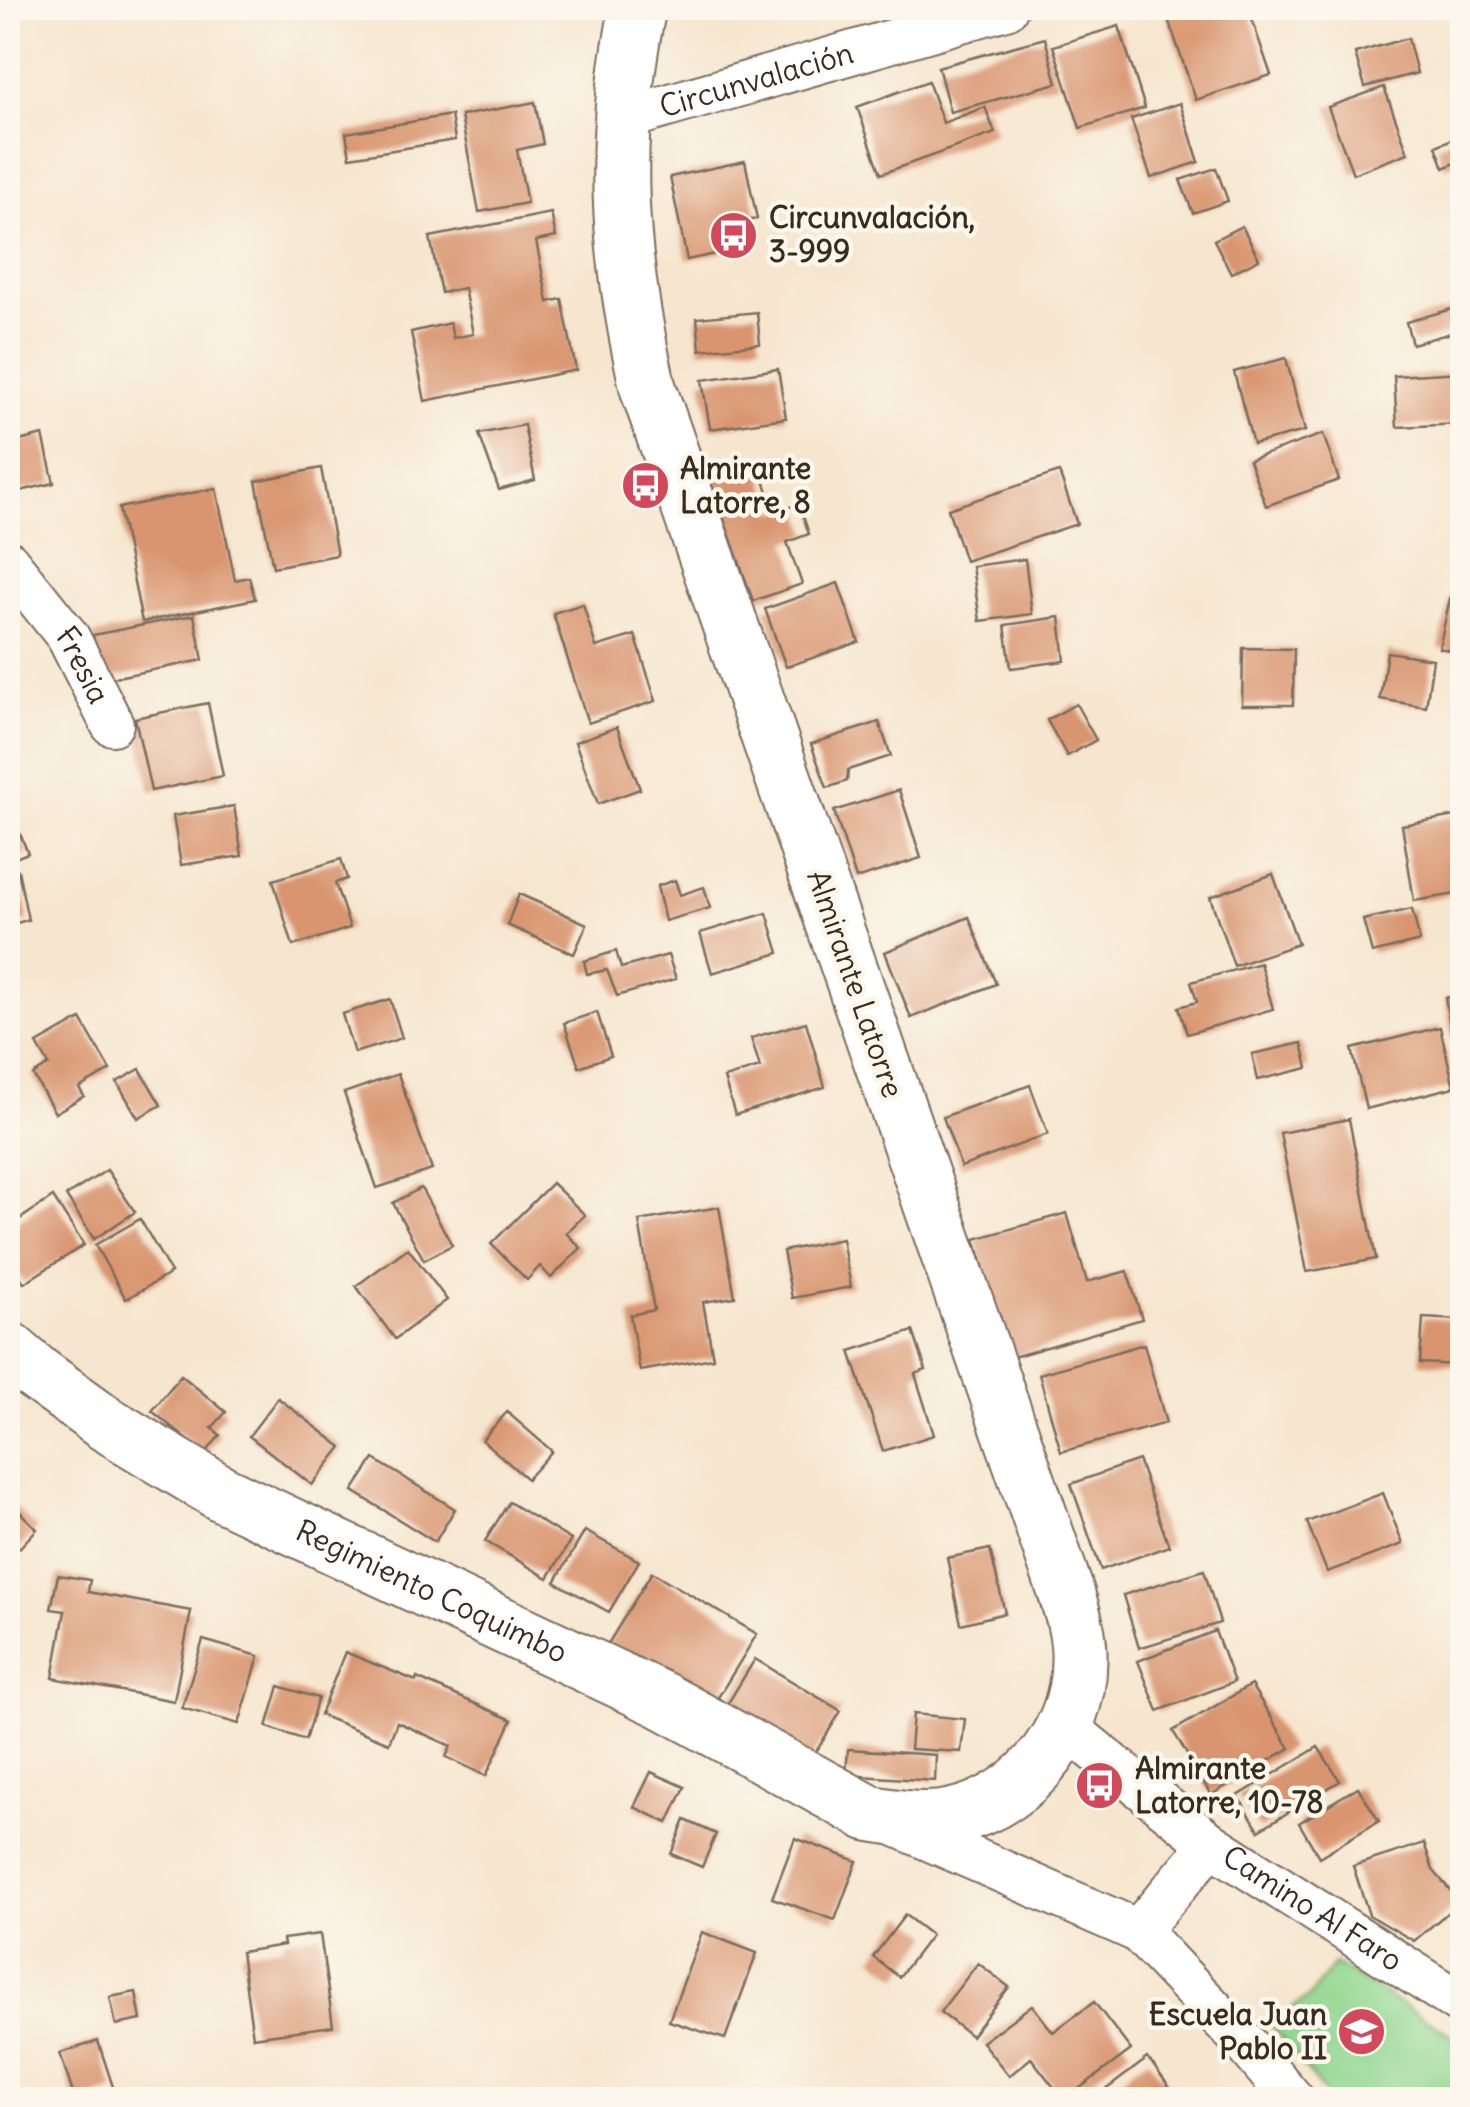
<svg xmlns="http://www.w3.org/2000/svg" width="1470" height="2107" font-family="Delius,sans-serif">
	<rect width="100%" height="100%" fill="#fbf7ec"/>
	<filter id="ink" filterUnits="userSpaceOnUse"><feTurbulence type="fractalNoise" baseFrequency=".01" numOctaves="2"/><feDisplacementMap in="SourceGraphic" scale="20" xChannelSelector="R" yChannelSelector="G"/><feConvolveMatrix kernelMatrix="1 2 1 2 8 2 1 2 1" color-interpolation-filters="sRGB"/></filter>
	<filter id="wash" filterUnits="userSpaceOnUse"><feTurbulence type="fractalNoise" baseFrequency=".0048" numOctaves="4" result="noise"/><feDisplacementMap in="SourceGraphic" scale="40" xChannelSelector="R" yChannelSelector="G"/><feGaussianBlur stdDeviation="2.25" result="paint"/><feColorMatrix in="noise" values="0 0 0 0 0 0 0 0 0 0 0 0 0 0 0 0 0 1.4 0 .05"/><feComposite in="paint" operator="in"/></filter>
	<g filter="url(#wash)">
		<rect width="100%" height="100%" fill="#f6e6cf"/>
		<polygon fill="#91d790" stroke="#668057" stroke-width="2.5" points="1334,1964 1462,2041 1462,2099 1329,2099 1270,2023 1309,1997"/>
		<g id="blocks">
			<g fill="#d9956f">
				<polygon points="1182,8 1248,8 1271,75 1196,100 1166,13"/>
				<polygon points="1119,26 1145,108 1080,128 1053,46"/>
				<polygon points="1045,38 1057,83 950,112 938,67"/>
				<polygon points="1408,38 1417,73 1365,87 1355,53"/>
				<polygon points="928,81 943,123 985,107 995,133 881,174 857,107"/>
				<polygon points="1384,87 1408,153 1353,174 1328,107"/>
				<polygon points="535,102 543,144 517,150 527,203 479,212 461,116"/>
				<polygon points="1180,103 1199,162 1151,178 1131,119"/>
				<polygon points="451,115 455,140 350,157 346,133"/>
				<polygon points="1462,135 1462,160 1444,168 1436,146"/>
				<polygon points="745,161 757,219 723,225 729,251 687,260 670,177"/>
				<polygon points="1216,168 1228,201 1193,213 1180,180"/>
				<polygon points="551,213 556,237 536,241 548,302 562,299 576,370 425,401 411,332 450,323 453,338 473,334 464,288 441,293 430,237"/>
				<polygon points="1242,226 1259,259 1231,273 1214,240"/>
				<polygon points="1455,308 1462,330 1412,344 1406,322"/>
				<polygon points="757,312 760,344 700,350 697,318"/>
				<polygon points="1286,358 1305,431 1253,444 1234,372"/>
				<polygon points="778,369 786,418 710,429 702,380"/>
				<polygon points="1462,372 1462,424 1397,427 1394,376"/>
				<polygon points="8,398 19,441 43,435 54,483 8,494"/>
				<polygon points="524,425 535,480 499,490 479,434"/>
				<polygon points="1323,434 1339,480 1266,506 1249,460"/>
				<polygon points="758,463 775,512 799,504 809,534 787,542 802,584 753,601 710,480"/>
				<polygon points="321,468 337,555 273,567 256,481"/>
				<polygon points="1059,472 1077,524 965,561 948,509"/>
				<polygon points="216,488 235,580 249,577 255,599 142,622 119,508"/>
				<polygon points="1461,549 1462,549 1462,653 1439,648"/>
				<polygon points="1025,559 1032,614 980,621 972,566"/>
				<polygon points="838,583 859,642 786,667 765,609"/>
				<polygon points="583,604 596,647 635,635 656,701 588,723 553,613"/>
				<polygon points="194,615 203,660 102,680 93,635"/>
				<polygon points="1060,617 1065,661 1011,668 1005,625"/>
				<polygon points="1243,648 1294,649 1293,705 1242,705"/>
				<polygon points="1387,652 1433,659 1426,707 1380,699"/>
				<polygon points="208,703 223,776 151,791 135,718"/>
				<polygon points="1076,704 1096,740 1067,756 1047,720"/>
				<polygon points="879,722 891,756 848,770 847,781 827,788 811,744"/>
				<polygon points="617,727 640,789 598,804 575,742"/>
				<polygon points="899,790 921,858 856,879 834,811"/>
				<polygon points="8,805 28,853 8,861"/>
				<polygon points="234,806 242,856 181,865 173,816"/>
				<polygon points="1462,815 1462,893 1414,901 1402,825"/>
				<polygon points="341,859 347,879 335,883 350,928 293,946 273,880"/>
				<polygon points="18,870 28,920 8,925 8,872"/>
				<polygon points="1273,874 1298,944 1234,966 1210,897"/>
				<polygon points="675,880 680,895 704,887 710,908 665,921 657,886"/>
				<polygon points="519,894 587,924 574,954 507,925"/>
				<polygon points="1412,909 1420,941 1372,953 1363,920"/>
				<polygon points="767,913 779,953 712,973 700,933"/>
				<polygon points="969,917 996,984 911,1018 885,952"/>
				<polygon points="616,951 621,968 668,955 676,979 617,996 607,970 587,974 584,961"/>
				<polygon points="1260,963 1273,1009 1187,1034 1179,1007 1197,1002 1191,982"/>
				<polygon points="1462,995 1462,1064 1457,1065 1445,998"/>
				<polygon points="390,999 402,1038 354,1053 342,1014"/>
				<polygon points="597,1012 611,1056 579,1067 564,1023"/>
				<polygon points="81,1019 110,1070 79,1088 84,1096 55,1113 33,1075 49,1065 37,1044"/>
				<polygon points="806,1022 825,1087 735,1115 724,1078 760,1067 751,1038"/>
				<polygon points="1440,1027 1454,1087 1366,1109 1352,1049"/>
				<polygon points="1302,1043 1308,1068 1258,1080 1252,1054"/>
				<polygon points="140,1069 161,1105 138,1118 117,1082"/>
				<polygon points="398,1074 432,1170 377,1188 344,1093"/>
				<polygon points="1030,1085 1048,1134 961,1167 943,1117"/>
				<polygon points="1349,1119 1376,1259 1307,1272 1280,1133"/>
				<polygon points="107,1170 135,1212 94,1239 66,1196"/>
				<polygon points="552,1183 585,1215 566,1233 581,1248 551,1278 540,1266 527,1280 491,1244"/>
				<polygon points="421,1188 452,1245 424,1260 393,1203"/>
				<polygon points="53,1197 84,1245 24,1283 8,1257 8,1227"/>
				<polygon points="719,1207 735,1297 703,1302 713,1358 640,1371 630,1315 654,1310 639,1221"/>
				<polygon points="1067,1213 1087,1282 1127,1271 1142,1319 1010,1358 975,1239"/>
				<polygon points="140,1219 171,1273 126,1299 95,1245"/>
				<polygon points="842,1239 851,1287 792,1298 783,1251"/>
				<polygon points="408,1248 447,1300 395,1339 356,1286"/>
				<polygon points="1423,1318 1460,1320 1457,1365 1420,1363"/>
				<polygon points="913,1331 926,1370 915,1374 934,1435 883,1451 850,1351"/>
				<polygon points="1144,1344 1166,1423 1061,1452 1039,1374"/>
				<polygon points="181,1375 226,1412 212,1428 220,1435 205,1454 152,1411"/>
				<polygon points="278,1398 342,1447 312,1485 249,1436"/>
				<polygon points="507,1412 552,1451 527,1479 482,1440"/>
				<polygon points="1460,1414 1462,1414 1462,1438 1457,1437"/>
				<polygon points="374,1459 455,1509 435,1542 353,1491"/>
				<polygon points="1138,1460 1169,1546 1101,1570 1071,1484"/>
				<polygon points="1383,1493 1403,1544 1327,1572 1307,1522"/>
				<polygon points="8,1500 37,1529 8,1560"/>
				<polygon points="509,1502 571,1540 548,1578 485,1541"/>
				<polygon points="585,1531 639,1561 609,1612 555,1582"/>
				<polygon points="990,1549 1005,1613 961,1624 947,1558"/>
				<polygon points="1204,1570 1220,1623 1139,1648 1123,1595"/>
				<polygon points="652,1572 757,1634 711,1709 606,1647"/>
				<polygon points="58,1575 90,1580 88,1592 191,1611 174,1701 53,1678 65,1611 51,1609"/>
				<polygon points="1215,1631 1234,1682 1158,1711 1138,1661"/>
				<polygon points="203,1640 259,1656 239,1724 182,1708"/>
				<polygon points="345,1652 416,1681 417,1678 512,1720 486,1776 446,1757 451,1746 397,1722 389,1743 320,1715"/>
				<polygon points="755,1659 841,1711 811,1760 725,1708"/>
				<polygon points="1251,1685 1290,1748 1211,1795 1173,1731"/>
				<polygon points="279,1686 318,1698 305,1740 267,1727"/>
				<polygon points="913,1714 965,1719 961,1752 910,1749"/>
				<polygon points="1318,1747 1340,1781 1259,1830 1238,1796"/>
				<polygon points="848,1749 936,1755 935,1781 846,1775"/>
				<polygon points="651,1772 685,1787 668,1823 634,1807"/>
				<polygon points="1358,1787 1379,1821 1319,1857 1299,1823"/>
				<polygon points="685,1820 716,1834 702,1867 671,1854"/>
				<polygon points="795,1838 857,1861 835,1920 772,1898"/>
				<polygon points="1424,1843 1433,1870 1460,1902 1414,1941 1369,1915 1353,1866"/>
				<polygon points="905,1915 931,1935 899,1977 873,1957"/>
				<polygon points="702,1932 757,1953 725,2039 669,2021"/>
				<polygon points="320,1934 333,2026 253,2037 241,1952 284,1945 283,1939"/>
				<polygon points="978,1963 1009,1987 971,2036 940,2012"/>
				<polygon points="136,1992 141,2020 116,2025 110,1997"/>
				<polygon points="1094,2002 1131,2050 1064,2100 1031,2058 1009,2076 982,2042 1032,2005 1053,2032"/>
				<polygon points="98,2041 114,2090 84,2100 75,2100 60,2053"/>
				<polygon points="1148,2058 1179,2100 1092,2100"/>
			</g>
		</g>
	</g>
	<g filter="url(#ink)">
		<use href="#blocks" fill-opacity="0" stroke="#7c6c5c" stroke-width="2.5"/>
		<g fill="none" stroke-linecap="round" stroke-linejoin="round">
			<defs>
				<g id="minor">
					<path id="s1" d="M622 119 1006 8"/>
					<path id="s2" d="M8 562 68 637 112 724"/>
					<path id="s3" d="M1065 1726 1211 1844 1462 2004"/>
					<polyline points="892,1823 1138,1931 1244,2042 1293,2100"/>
					<polyline points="1138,1931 1211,1844"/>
				</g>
				<g id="secondary">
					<path id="s4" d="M8 1349 36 1373 105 1423 221 1493 662 1700 869 1813C892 1817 914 1821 938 1819 1017 1810 1079 1739 1079 1660 1080 1637 1073 1614 1066 1592L648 388C618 257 610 140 638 8"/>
				</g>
			</defs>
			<use href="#minor" stroke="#7c6c5c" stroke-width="46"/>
			<use href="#secondary" stroke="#7c6c5c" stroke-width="59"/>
			<use href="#minor" stroke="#fff" stroke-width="42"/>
			<use href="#secondary" stroke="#fff" stroke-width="55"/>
		</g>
	</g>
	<defs>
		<symbol id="bus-disc" viewBox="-11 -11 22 22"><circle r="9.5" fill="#d1495b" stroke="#fbf7ec"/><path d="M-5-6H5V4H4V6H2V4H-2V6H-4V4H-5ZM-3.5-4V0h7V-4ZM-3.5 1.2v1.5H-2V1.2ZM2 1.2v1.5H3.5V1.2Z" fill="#fff"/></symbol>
		<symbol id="school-disc" viewBox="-11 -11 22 22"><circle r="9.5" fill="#d1495b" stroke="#fbf7ec"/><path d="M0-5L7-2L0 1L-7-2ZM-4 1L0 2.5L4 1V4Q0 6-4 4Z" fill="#fff"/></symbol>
	</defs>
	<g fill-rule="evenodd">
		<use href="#bus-disc" x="706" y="208" width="55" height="55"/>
		<use href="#bus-disc" x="618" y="458" width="55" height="55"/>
		<use href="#bus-disc" x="1072" y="1758" width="55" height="55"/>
		<use href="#school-disc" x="1334" y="2004" width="55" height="55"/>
	</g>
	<g text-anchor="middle" stroke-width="9" stroke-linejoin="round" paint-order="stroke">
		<g font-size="30" fill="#3b2a1e" stroke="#fbf7ec">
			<text dy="10" stroke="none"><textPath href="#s1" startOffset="140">Circunvalación</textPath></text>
			<text dy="10" stroke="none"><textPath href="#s2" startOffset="128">Fresia</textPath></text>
			<text transform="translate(855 984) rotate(71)" y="10">Almirante Latorre</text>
			<text dy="10" stroke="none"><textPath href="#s4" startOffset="490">Regimiento Coquimbo</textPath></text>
			<text dy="10" stroke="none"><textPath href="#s3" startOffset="308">Camino Al Faro</textPath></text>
		</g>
		<g font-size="30" font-weight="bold" fill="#3b2a1e" stroke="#fbf7ec" text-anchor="start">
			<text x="769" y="228">Circunvalación,<tspan x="769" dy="34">3-999</tspan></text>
			<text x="680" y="479">Almirante<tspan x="680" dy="34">Latorre, 8</tspan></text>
			<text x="1135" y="1779">Almirante<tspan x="1135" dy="34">Latorre, 10-78</tspan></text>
			<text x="1327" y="2025" text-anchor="end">Escuela Juan<tspan x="1327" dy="34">Pablo II</tspan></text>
		</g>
	</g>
	<rect width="1470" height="2107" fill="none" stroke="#fbf7ec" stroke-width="40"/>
</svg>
